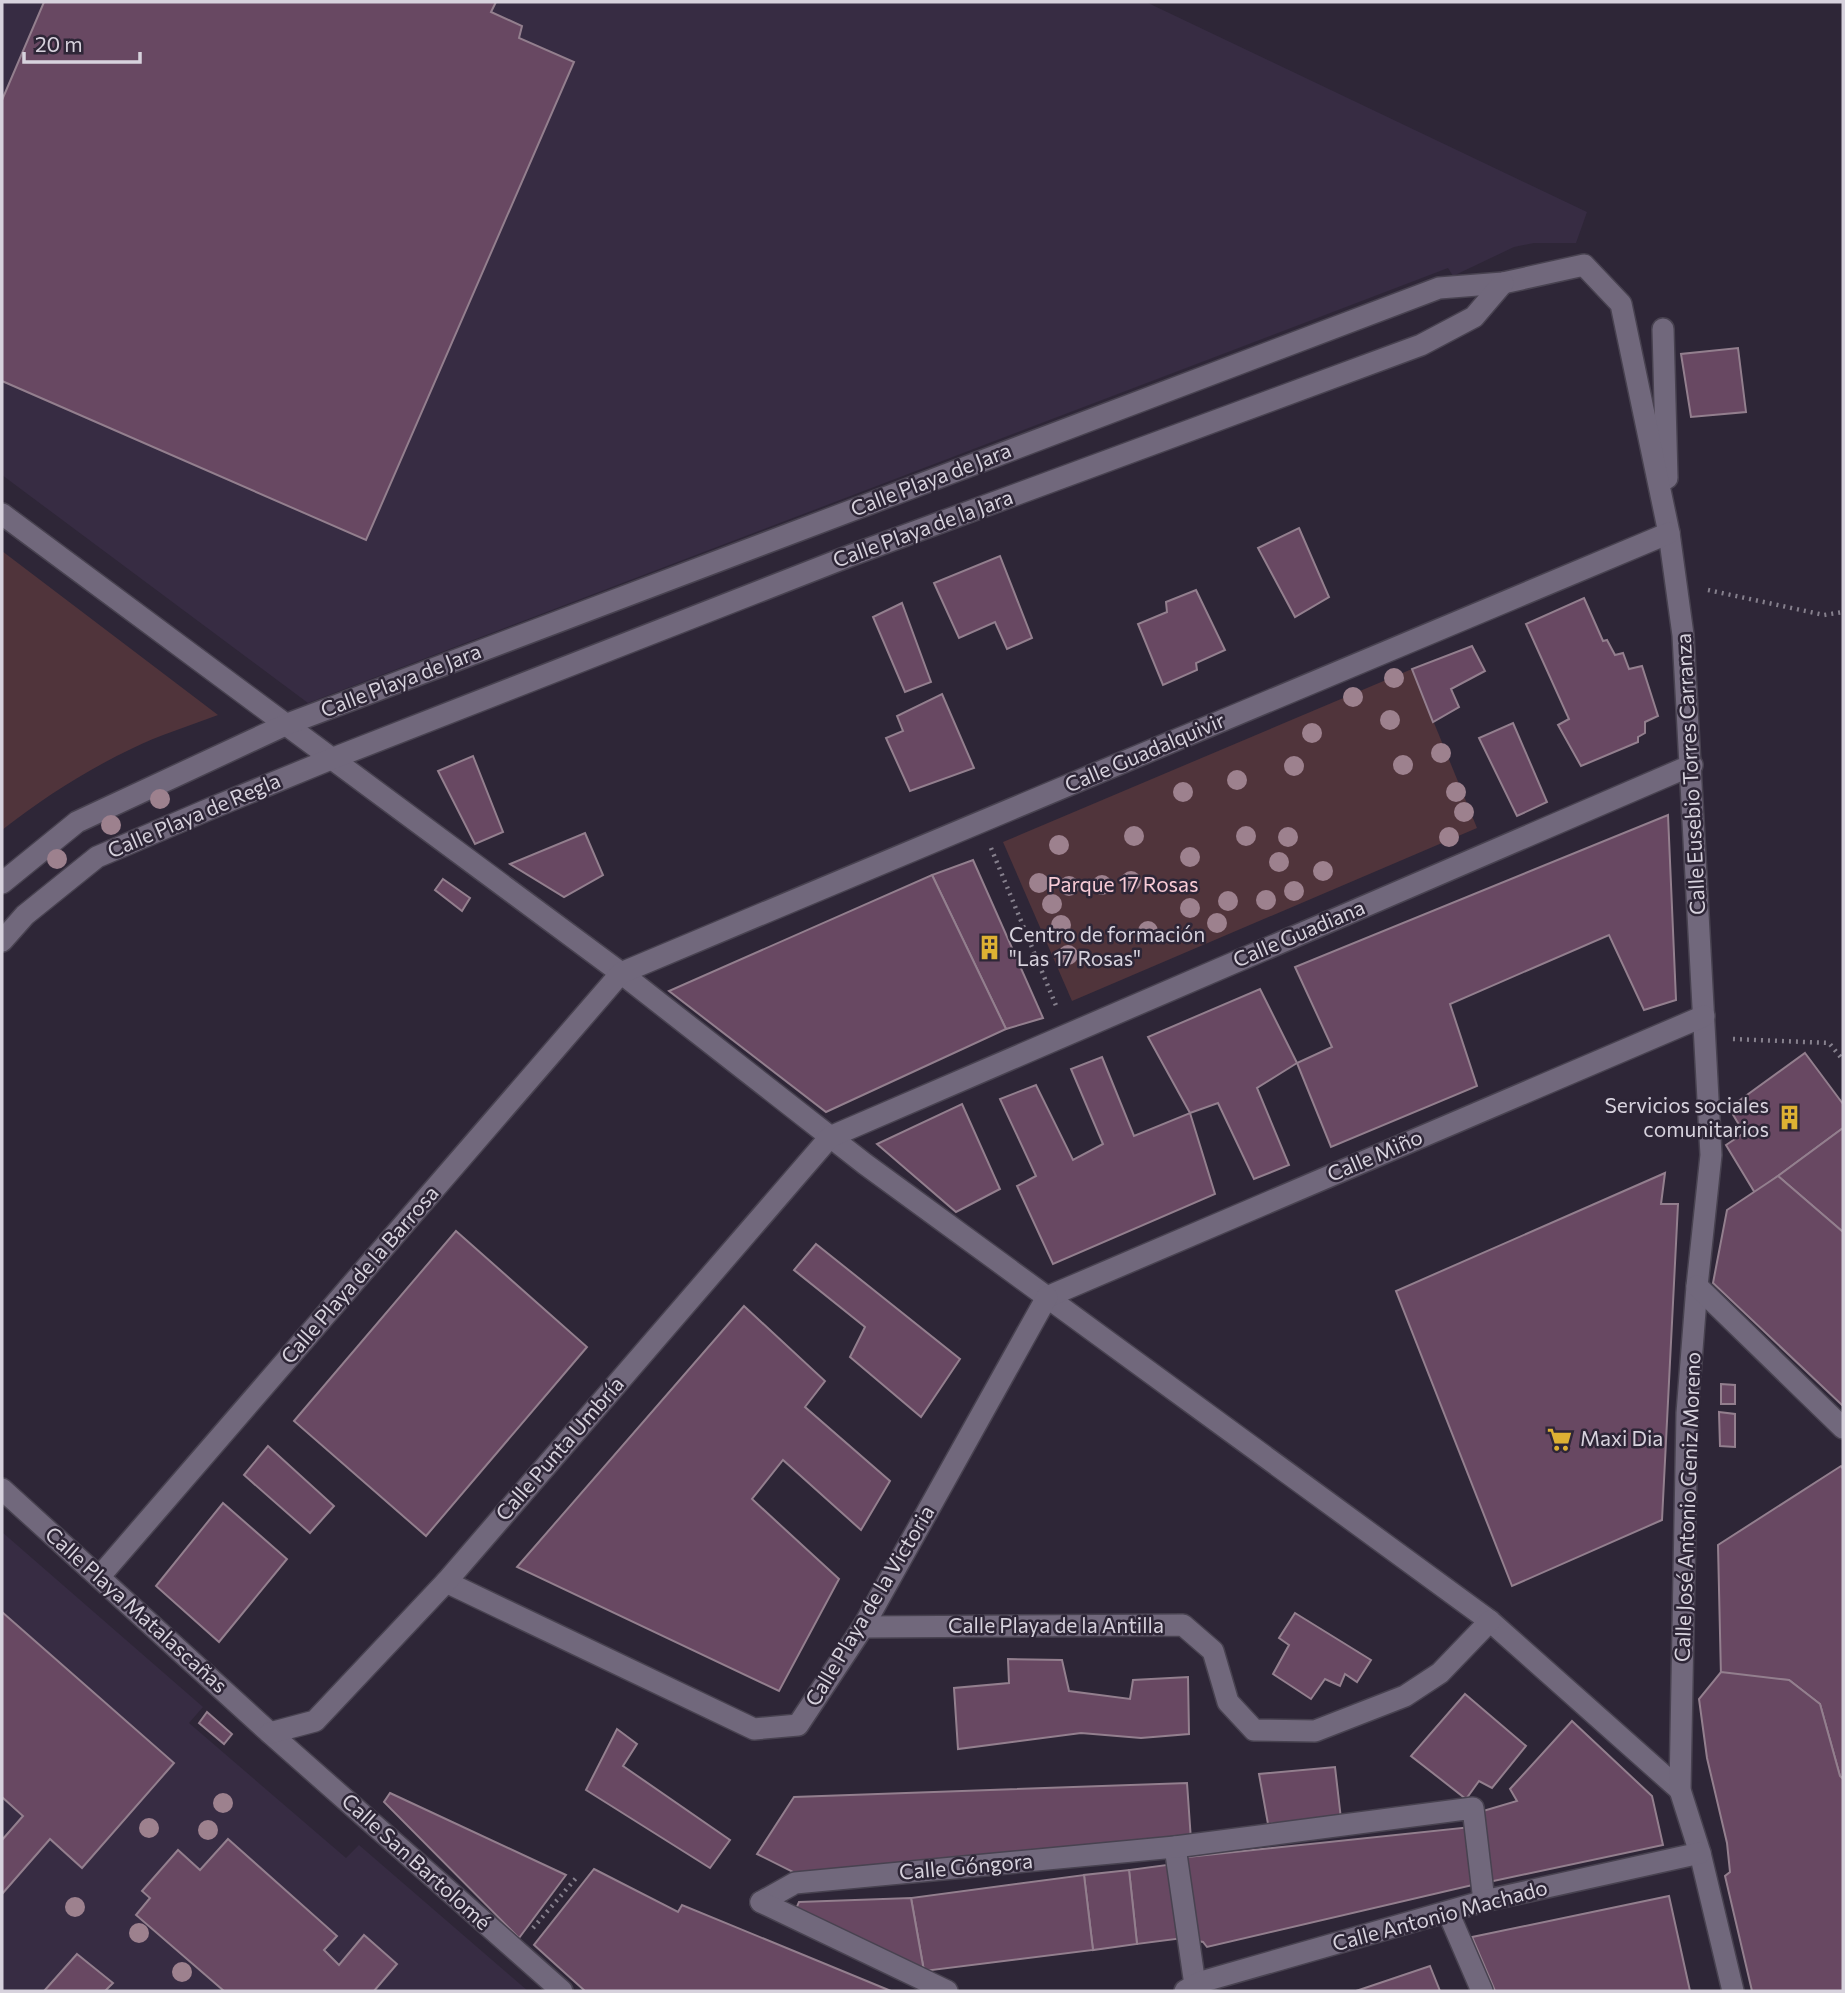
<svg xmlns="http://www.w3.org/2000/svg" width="1845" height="1993" font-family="Commissioner,sans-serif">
	<rect width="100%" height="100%" fill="#2e2637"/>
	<g fill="#372c43">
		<polygon points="2,2 1146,2 1587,212 1576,243 1534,243 1514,247 1453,276 1448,268 308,703 2,475"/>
		<polygon points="2,1532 203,1707 189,1723 346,1858 359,1845 528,1991 2,1991"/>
	</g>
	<g fill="#50343b">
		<path d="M2 551 218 715C189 726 159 735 131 749 85 771 43 798 2 830Z"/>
		<polygon points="1412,669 1477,828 1072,1001 1003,842"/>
	</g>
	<g fill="#684862" stroke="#937f8e" stroke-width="2">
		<polygon points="44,2 496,2 491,12 522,26 519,38 574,62 366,540 2,381 2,100"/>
		<polygon points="1738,348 1746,412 1691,417 1681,354"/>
		<polygon points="1299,528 1329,597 1295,617 1258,548"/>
		<polygon points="1000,556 1032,638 1007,649 995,622 959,638 934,583"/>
		<polygon points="1196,590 1225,650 1196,663 1197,670 1163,685 1138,624 1167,612 1166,602"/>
		<polygon points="1584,598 1603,641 1607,640 1615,655 1623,653 1629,669 1642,666 1658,716 1645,722 1645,733 1638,737 1638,742 1581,766 1558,725 1569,719 1526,624"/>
		<polygon points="902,603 931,682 905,692 873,617"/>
		<polygon points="1472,646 1485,671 1451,689 1459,707 1433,722 1412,669"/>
		<polygon points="942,694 974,768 910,791 886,738 903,731 897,716"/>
		<polygon points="1513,723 1547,802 1517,816 1479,738"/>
		<polygon points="473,756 503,832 475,844 438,771"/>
		<polygon points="1668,815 1676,1000 1644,1010 1609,935 1450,1004 1477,1086 1331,1147 1297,1063 1332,1047 1295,967"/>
		<polygon points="585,833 603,875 564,897 510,864"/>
		<polygon points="973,860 1043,1018 1006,1029 932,875"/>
		<polygon points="932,875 1006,1029 826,1112 669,991"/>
		<polygon points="443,879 470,898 462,911 435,890"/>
		<polygon points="1260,989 1297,1063 1257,1088 1289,1165 1254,1179 1218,1103 1190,1113 1148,1037"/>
		<polygon points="1805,1053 1843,1104 1843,1128 1755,1193 1726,1145 1744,1133 1729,1108"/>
		<polygon points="1102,1057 1134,1136 1190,1113 1215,1194 1053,1264 1017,1186 1036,1176 1000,1099 1036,1085 1073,1160 1103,1144 1071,1069"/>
		<polygon points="962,1104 1000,1189 956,1212 877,1144"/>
		<polygon points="1843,1128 1843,1232 1778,1176"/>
		<polygon points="1665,1173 1661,1204 1678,1204 1662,1520 1512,1586 1396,1291"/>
		<polygon points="1778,1176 1843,1232 1843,1406 1713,1283 1727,1210"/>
		<polygon points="456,1231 587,1347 426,1536 294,1421"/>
		<polygon points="816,1244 960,1359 921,1417 850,1357 865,1327 794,1270"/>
		<polygon points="744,1306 825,1381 805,1407 890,1481 861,1530 783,1460 752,1499 839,1579 779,1691 517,1567"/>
		<polygon points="1721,1384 1735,1385 1735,1404 1721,1404"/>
		<polygon points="1719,1412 1735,1414 1735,1447 1720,1446"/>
		<polygon points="268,1446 334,1506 310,1533 244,1475"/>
		<polygon points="1841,1466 1843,1469 1843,1779 1840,1776 1820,1704 1789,1680 1721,1677 1718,1545"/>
		<polygon points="223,1503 287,1559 219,1642 156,1586"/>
		<polygon points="2,1612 174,1763 82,1868 50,1839 2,1894 2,1840 23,1816 2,1797"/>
		<polygon points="1295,1613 1371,1660 1357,1682 1345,1674 1340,1686 1325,1679 1311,1699 1273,1674 1289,1645 1279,1638"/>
		<polygon points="1008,1659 1062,1660 1069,1691 1130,1699 1133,1680 1188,1677 1189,1734 1141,1738 1081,1733 958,1749 954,1688 1009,1683"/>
		<polygon points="1721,1672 1789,1680 1820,1704 1840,1776 1843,1779 1843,1991 1752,1991 1725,1876 1730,1872 1727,1843 1707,1758 1699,1699"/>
		<polygon points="1465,1694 1526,1746 1492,1788 1479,1781 1466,1799 1411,1756"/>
		<polygon points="207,1712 232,1734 224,1744 199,1723"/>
		<polygon points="1572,1721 1652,1796 1663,1845 1484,1883 1483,1811 1517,1801 1510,1789"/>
		<polygon points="617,1729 637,1744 623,1766 730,1840 710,1868 586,1790"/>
		<polygon points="1335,1767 1341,1819 1268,1824 1259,1774"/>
		<polygon points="1187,1783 1191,1840 807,1879 757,1854 794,1797"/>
		<polygon points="390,1793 566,1875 519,1938 384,1802"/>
		<polygon points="1471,1827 1477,1884 1207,1947 1203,1942 1192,1940 1178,1858"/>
		<polygon points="228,1839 337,1936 324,1950 339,1965 364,1935 397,1964 374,1991 224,1991 136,1915 150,1898 142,1891 178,1850 200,1870"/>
		<polygon points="1174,1864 1184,1938 1137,1944 1129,1870"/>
		<polygon points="594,1869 678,1912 682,1905 891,1991 585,1991 534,1945"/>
		<polygon points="1129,1870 1137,1944 1093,1950 1084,1875"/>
		<polygon points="1084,1875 1093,1950 924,1971 911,1898"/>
		<polygon points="1669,1896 1690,1991 1495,1991 1472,1937"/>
		<polygon points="911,1898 924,1971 795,1911 799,1902"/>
		<polygon points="77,1954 113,1983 106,1990 107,1991 44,1991"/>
		<polygon points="1430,1966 1440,1991 1356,1991"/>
	</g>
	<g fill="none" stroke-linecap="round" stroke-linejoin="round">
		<defs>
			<g id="pedestrian">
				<polyline points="1175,1847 1195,1985"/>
				<polyline points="761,1902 795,1883 1175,1847 1473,1808 1484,1901"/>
			</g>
			<g id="minor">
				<polyline points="1663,329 1667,478"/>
				<polyline points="2,514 621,973 865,1164 1490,1621 1680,1790"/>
				<polyline points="2,883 77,822 285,725 1439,288 1503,283 1584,265 1621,304 1669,533 1683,635 1711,1155 1697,1286 1687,1413 1680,1790 1700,1853 1733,1991"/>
				<polyline points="2,941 25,915 97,857 207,810 331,759 852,555 1421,345 1474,317 1503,283"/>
				<polyline points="1697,1286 1843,1428"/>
				<polyline points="1047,1297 1704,1016"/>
				<polyline points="2,1489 270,1733 562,1991"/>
				<polyline points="100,1576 621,973 1669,533"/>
				<polyline points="446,1582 754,1729 798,1725 863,1627 1047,1297"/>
				<polyline points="863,1627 1183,1625 1213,1651 1228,1702 1254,1730 1315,1731 1405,1696 1440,1673 1490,1621"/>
				<polyline points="270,1733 315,1721 446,1582 830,1137 1692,765"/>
				<polyline points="761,1902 947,1991"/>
				<polyline points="1448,1912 1482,1991"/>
				<polyline points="1185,1991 1201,1982 1484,1901 1700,1853"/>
			</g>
		</defs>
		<use href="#pedestrian" stroke="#484250" stroke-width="24"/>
		<use href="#minor" stroke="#484250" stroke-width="24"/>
		<g stroke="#86808d" stroke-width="4.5" stroke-dasharray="2 5" stroke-linecap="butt">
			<polyline points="1708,590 1824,615 1843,612"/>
			<polyline points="991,848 1057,1008"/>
			<polyline points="1733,1039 1829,1043 1843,1060"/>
			<polyline points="533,1928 577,1877"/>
		</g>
		<use href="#pedestrian" stroke="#71687c" stroke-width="21"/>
		<use href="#minor" stroke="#71687c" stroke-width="21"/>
	</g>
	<g fill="#9d818e">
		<circle cx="1394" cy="678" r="10"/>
		<circle cx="1353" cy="697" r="10"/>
		<circle cx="1390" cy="720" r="10"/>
		<circle cx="1312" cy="733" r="10"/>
		<circle cx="1441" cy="753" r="10"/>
		<circle cx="1403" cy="765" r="10"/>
		<circle cx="1294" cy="766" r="10"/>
		<circle cx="1237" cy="780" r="10"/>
		<circle cx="1183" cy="792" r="10"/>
		<circle cx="1456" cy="792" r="10"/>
		<circle cx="160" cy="799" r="10"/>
		<circle cx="1464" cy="812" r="10"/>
		<circle cx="111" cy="825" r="10"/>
		<circle cx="1134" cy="836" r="10"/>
		<circle cx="1246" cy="836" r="10"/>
		<circle cx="1288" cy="837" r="10"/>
		<circle cx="1449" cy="837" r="10"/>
		<circle cx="1059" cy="845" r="10"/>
		<circle cx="1190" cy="857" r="10"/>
		<circle cx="57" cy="859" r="10"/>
		<circle cx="1279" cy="862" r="10"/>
		<circle cx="1323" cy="871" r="10"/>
		<circle cx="1131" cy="881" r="10"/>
		<circle cx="1039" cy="883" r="10"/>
		<circle cx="1102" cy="885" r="10"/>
		<circle cx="1069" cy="886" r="10"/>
		<circle cx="1294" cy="891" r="10"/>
		<circle cx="1266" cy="900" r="10"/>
		<circle cx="1228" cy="901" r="10"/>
		<circle cx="1052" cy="904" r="10"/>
		<circle cx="1190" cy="908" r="10"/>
		<circle cx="1217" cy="923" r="10"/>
		<circle cx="1061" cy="925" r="10"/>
		<circle cx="1148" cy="931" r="10"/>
		<circle cx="1068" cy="955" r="10"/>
		<circle cx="223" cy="1803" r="10"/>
		<circle cx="149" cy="1828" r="10"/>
		<circle cx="208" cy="1830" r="10"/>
		<circle cx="75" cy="1907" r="10"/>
		<circle cx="139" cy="1933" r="10"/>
		<circle cx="182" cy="1972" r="10"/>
	</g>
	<defs>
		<symbol id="building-bare" viewBox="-9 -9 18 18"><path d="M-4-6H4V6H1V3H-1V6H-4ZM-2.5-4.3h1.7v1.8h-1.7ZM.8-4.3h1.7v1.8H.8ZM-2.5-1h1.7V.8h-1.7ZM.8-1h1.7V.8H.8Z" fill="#deb133" stroke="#2e2637" stroke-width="2.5" paint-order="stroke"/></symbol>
		<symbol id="supermarket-bare" viewBox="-9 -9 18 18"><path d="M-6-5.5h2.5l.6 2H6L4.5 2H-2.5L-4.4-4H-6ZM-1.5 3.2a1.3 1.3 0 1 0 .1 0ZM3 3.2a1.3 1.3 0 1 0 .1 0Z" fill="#deb133" stroke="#2e2637" stroke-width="2.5" paint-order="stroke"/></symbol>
	</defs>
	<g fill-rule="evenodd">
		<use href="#building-bare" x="972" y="930" width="35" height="35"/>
		<use href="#building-bare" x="1772" y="1100" width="35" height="35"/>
		<use href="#supermarket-bare" x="1542" y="1422" width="35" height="35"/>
	</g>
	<g text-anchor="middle" stroke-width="5" stroke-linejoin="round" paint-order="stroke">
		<g font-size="21" fill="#d7d2dd" stroke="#2e2637">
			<text transform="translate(931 480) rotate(-21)" y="7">Calle Playa de Jara</text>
			<text transform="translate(923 529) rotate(-20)" y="7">Calle Playa de la Jara</text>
			<text transform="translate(401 681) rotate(-21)" y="7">Calle Playa de Jara</text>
			<text transform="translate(1145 753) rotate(-23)" y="7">Calle Guadalquivir</text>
			<text transform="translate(1691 774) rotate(-93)" y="7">Calle Eusebio Torres Carranza</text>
			<text transform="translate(194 816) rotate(-23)" y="7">Calle Playa de Regla</text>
			<text transform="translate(1299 934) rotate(-23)" y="7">Calle Guadiana</text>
			<text transform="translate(1375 1156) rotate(-23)" y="7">Calle Miño</text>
			<text transform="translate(360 1275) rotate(-49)" y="7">Calle Playa de la Barrosa</text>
			<text transform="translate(560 1449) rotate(-49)" y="7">Calle Punta Umbría</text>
			<text transform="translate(1688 1507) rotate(-88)" y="7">Calle José Antonio Geniz Moreno</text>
			<text transform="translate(870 1606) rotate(-59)" y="7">Calle Playa de la Victoria</text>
			<text transform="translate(136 1610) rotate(42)" y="7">Calle Playa Matalascañas</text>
			<text x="1056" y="1633">Calle Playa de la Antilla</text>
			<text transform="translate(416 1862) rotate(42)" y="7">Calle San Bartolomé</text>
			<text transform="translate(966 1867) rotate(-5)" y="7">Calle Góngora</text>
			<text transform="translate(1440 1916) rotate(-15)" y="7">Calle Antonio Machado</text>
		</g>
		<g font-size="21" fill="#f8cbd6" stroke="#2e2637">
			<text x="1123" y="892">Parque 17 Rosas</text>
		</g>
		<g font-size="21" fill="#d7d2dd" stroke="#2e2637" text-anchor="start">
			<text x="1009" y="942">Centro de formación<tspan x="1009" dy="24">"Las 17 Rosas"</tspan></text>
			<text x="1769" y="1113" text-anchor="end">Servicios sociales<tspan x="1769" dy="24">comunitarios</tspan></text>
			<text x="1580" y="1446">Maxi Dia</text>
		</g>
	</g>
	<rect width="1845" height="1993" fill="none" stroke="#d7d2dd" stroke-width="7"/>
	<path d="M24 52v10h116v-10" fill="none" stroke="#d7d2dd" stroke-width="3.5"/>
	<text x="35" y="52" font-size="21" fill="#d7d2dd" stroke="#2e2637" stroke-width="5" paint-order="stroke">20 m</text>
</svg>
